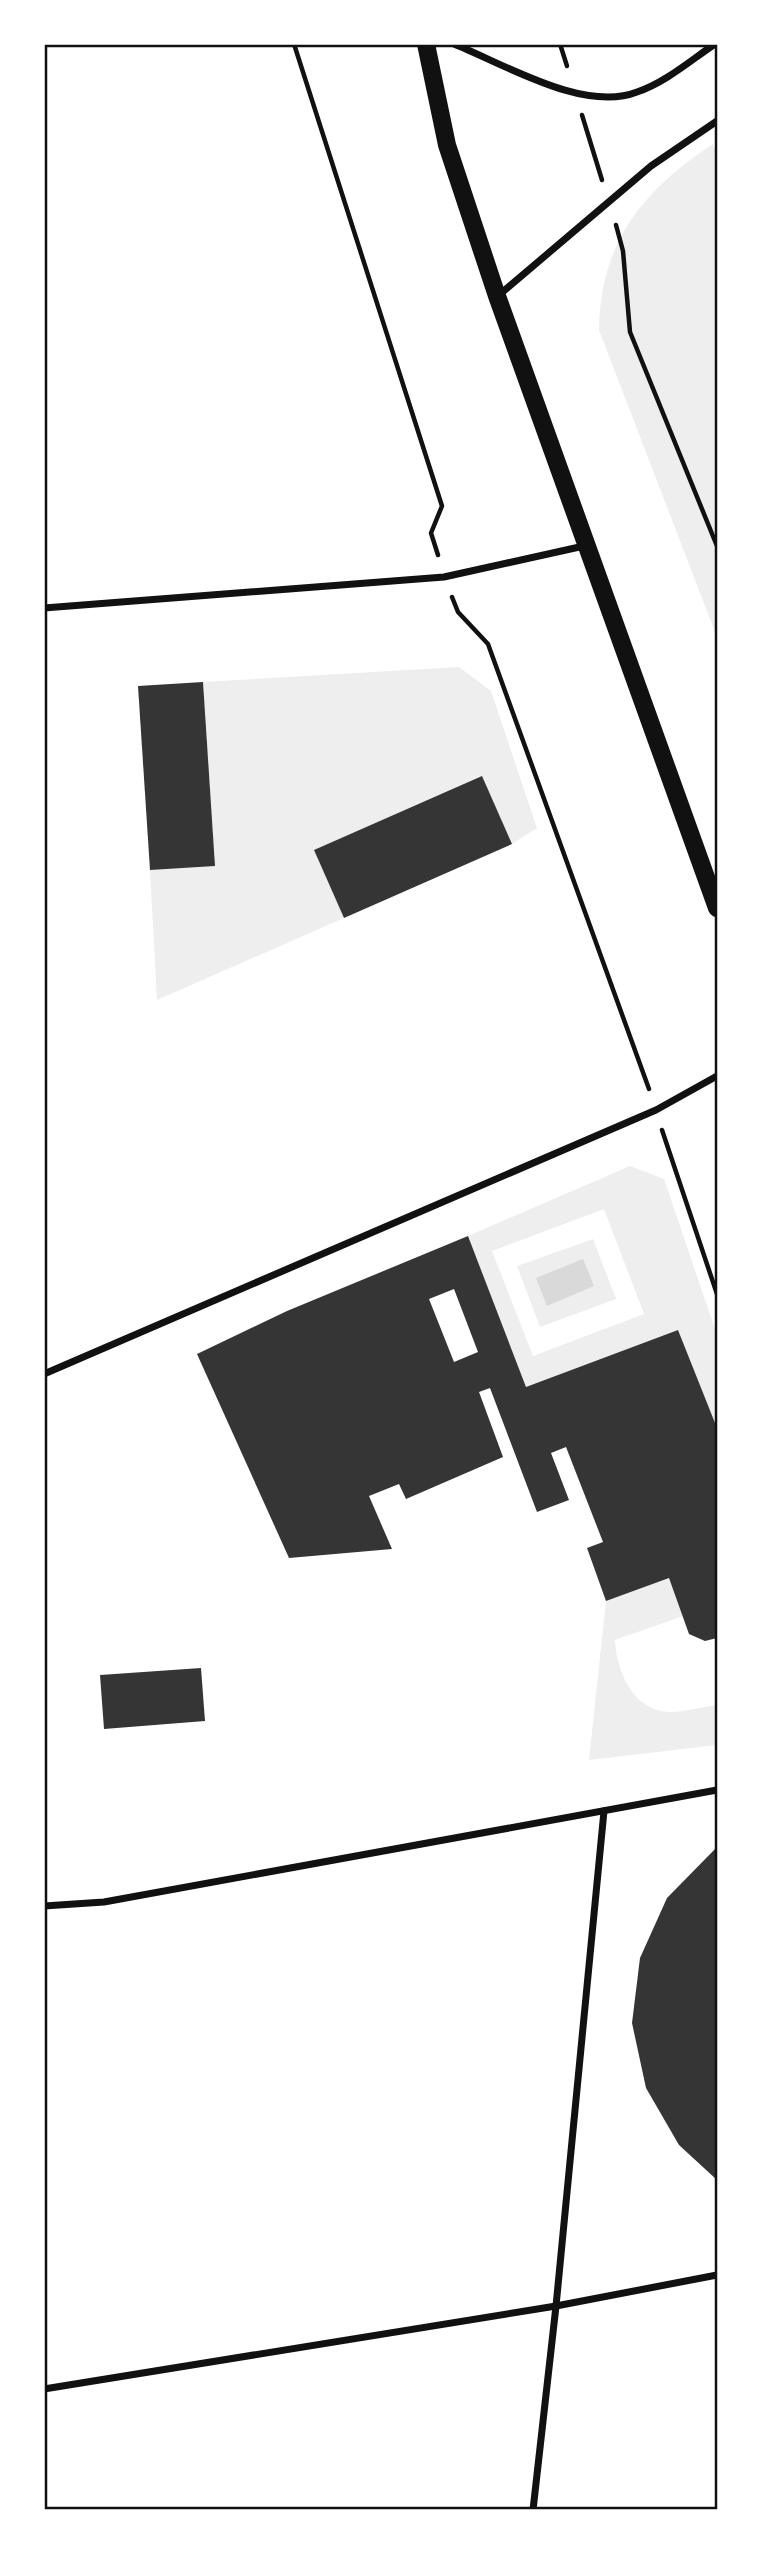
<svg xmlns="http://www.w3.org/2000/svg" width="761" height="2554" font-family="Rubik,sans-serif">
	<rect width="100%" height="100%" fill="#fff"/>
	<g fill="#eee" fill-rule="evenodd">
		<path d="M713 144 717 157V637L599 330C600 243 642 191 713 144Z"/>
		<polygon points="459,667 491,691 537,828 512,844 481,776 314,850 344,918 157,1000 150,870 215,866 203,682"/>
		<path d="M630 1166 664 1179 717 1335V1428L678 1330 526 1387 468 1236ZM604 1209 644 1314 533 1356 492 1251Z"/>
		<polygon points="593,1239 616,1299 540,1327 517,1266"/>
		<path d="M669 1578 683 1616 615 1640C616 1670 633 1711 669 1712 685 1712 702 1707 717 1705V1745L589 1760 606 1601Z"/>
	</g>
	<polygon fill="#d9d9d9" points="583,1259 594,1286 547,1306 536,1278"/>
	<g fill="#353535" fill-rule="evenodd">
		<polygon points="203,682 215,866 150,870 138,686"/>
		<polygon points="482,776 512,844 344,918 314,850"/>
		<path d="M468 1236 526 1387 678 1330 717 1428V1638L705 1641 689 1634 669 1578 606 1601 587 1548 603 1542 566 1447 551 1453 569 1500 537 1512 490 1388 479 1392 503 1457 406 1499 399 1484 369 1496 392 1549 289 1558 197 1354 287 1311ZM454 1289 478 1352 454 1362 429 1299Z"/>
		<polygon points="201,1668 205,1721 104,1729 100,1675"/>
		<polygon points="717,1847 717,2180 679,2145 646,2088 632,2023 640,1958 667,1898"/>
	</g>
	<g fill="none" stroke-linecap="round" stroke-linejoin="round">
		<g stroke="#111" stroke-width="4.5">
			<polyline points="294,44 442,506 431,533 438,555"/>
			<polyline points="560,44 567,66"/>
			<polyline points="582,115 602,180"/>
			<polyline points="616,225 623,251 630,332 717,546"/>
			<polyline points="452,597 458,612 488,644 649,1089"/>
			<polyline points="662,1130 717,1294"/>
		</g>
		<g stroke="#111" stroke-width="7">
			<path d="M454 44C504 64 584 113 637 92 666 82 691 60 715 44"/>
			<polyline points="499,295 651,166 717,121"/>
			<polyline points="44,608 444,577 584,546"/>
			<polyline points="44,1374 656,1110 717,1076"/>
			<polyline points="44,1906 104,1902 717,1790"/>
			<polyline points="44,2389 556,2306 717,2275"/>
			<polyline points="533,2510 556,2306 604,1811"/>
		</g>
		<polyline stroke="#111" stroke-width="18" points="426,44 447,145 497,296 717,908"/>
	</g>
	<rect width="761" height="2554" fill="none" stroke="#ffffff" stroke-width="91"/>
	<rect x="46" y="46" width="670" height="2462" fill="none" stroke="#111" stroke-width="2.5"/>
</svg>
